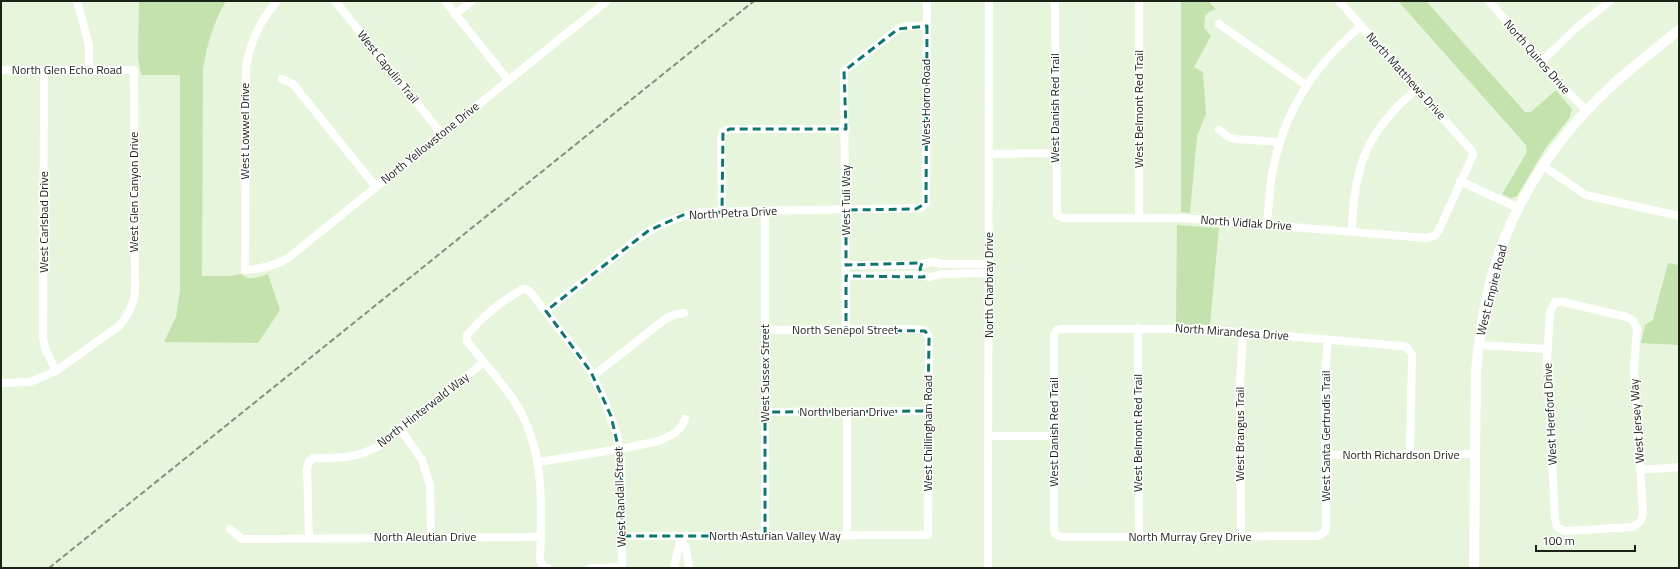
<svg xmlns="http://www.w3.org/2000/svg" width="1680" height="569" font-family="'Titillium Web',sans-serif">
	<rect width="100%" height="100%" fill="#e6f5db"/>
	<g fill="#c4e2ae">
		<path d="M139 1H226C213 23 207 45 203 69L202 276H231L241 274C249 282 258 277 268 274L280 310 258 343 164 342 176 317 180 290V75H141L138 58Z"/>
		<polygon points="1181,1 1210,1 1210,3 1216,9 1209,12 1205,16 1204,28 1211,36 1194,67 1203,72 1206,114 1197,136 1190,213 1181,212"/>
		<polygon points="1398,1 1426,1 1525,112 1531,112 1556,90 1572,109 1570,117 1545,149 1517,196 1511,198 1502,194 1527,152 1526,145"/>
		<polygon points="1177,225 1219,228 1210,325 1176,324"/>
		<polygon points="1668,263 1679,265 1679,345 1641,343 1645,325 1653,320"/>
	</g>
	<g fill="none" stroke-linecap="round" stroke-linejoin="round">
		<g stroke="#fff" stroke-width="8">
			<polyline points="77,1 89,45 89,70"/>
			<path d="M277 1C261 20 249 43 246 68L245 270C261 269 274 266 288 258L607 1"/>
			<polyline points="335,1 441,133"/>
			<polyline points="445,1 508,80"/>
			<polyline points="1055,1 1057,215 1064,218 1181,218 1426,238 1434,236 1438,232 1473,155 1472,151 1339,1"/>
			<polyline points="1489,1 1566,90 1587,111"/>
			<polyline points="455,14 472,1"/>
			<polyline points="1219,24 1306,85"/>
			<polyline points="1541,62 1574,30 1610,1"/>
			<path d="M1 70H134L135 293C133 306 128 316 119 326L56 371 30 382 1 383"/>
			<polyline points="44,70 43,337 45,348 56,371"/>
			<polyline points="282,79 293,84 376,187"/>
			<polyline points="1219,130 1229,137 1235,139 1280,142"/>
			<polyline points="989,154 1056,153"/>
			<polyline points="1543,166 1586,195 1679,216"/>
			<polyline points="1460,181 1518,208"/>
			<polyline points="765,211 765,536"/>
			<polyline points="722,212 721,139 723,132 730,129 846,129"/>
			<polyline points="1139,218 1139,1"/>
			<path d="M1267 224C1269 208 1269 191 1272 175 1282 115 1314 65 1361 26"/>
			<path d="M1352 232C1353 167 1367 130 1418 88"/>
			<polyline points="846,265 917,265 933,262 942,264 989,264"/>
			<polyline points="846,276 918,275 930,277 941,274 989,273"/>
			<polygon points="1555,302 1563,302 1627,317 1633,321 1637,328 1634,369 1643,514 1640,522 1633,527 1564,531 1557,527 1555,519 1547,361 1550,312"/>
			<path d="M546 311 636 240C655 226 675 217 699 212L921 208 926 203 927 1"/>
			<polyline points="1138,328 1139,538"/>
			<polyline points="846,330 844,71 898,29 906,26 927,26"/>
			<polyline points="1328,340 1325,372 1326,526 1325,532 1317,536 1061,537 1055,534 1054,529 1054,335 1057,330 1062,329 1205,329 1401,346 1407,347 1412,355 1410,455"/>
			<polyline points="1479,345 1547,349"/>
			<polyline points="593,376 664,320 673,315 684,313"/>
			<polyline points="765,412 928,411"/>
			<polyline points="401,430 422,460 430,485 431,538"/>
			<polyline points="989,436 1054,436"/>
			<polyline points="1326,455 1475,454"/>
			<polyline points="538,462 620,449 659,441 675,433 682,426 685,419"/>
			<polyline points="1640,470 1679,467"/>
			<polyline points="230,529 242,539 541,537"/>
			<polyline points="622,536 928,535 929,337 925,331 916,329 765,330"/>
			<polyline points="847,536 847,412"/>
			<polyline points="1241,537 1240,382 1243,332"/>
			<path d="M309 538 307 469 309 461 313 458C340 458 354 459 379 446L484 362"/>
			<polyline points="681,541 686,547 689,568"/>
			<path d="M548 568 543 566 540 560C542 508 545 453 518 407 504 384 484 363 467 341V335C482 317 503 300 523 289L528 290 532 294 581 357 591 372 604 399 617 435 621 459 622 567 591 568"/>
			<polyline points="674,568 681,536"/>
			<polyline points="988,568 989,1"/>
		</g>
		<path stroke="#fff" stroke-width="10" d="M1474 568 1476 371C1480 326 1488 277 1506 235 1528 182 1563 132 1605 92 1628 70 1654 50 1679 30"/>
		<polyline stroke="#848f7d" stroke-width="2" stroke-dasharray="6 3" stroke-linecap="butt" points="49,568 754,1"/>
	</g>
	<path fill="none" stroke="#0f766e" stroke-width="3" stroke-dasharray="8 5" stroke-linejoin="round" d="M927 26 926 203 916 209 846 210V265L922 263 920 269 924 277 846 276V330L925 331 929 337 928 411 765 412V536H622L621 459 611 416 591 372 546 311 648 231 683 215 722 212 723 132 730 129H846L844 71 898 29Z"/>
	<g text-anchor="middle" stroke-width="3" stroke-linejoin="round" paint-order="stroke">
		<g font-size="12" fill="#1c2118" stroke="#fff">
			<text transform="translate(1537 57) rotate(49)" y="4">North Quiros Drive</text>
			<text transform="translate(388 67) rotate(51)" y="4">West Capulin Trail</text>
			<text x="67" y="74">North Glen Echo Road</text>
			<text transform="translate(1406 76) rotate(48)" y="4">North Matthews Drive</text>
			<text transform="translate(926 102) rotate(-90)" y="4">West Horro Road</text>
			<text transform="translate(1055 108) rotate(-90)" y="4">West Danish Red Trail</text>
			<text transform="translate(1139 109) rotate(-90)" y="4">West Belmont Red Trail</text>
			<text transform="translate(245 131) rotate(-90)" y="4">West Lowwel Drive</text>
			<text transform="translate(430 143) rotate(-39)" y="4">North Yellowstone Drive</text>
			<text transform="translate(134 192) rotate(-90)" y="4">West Glen Canyon Drive</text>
			<text transform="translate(846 200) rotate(-90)" y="4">West Tuli Way</text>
			<text transform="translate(733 213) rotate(-3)" y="4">North Petra Drive</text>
			<text transform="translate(44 222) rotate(-90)" y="4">West Carlsbad Drive</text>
			<text transform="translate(1246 223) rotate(4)" y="4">North Vidlak Drive</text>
			<text transform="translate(989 285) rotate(-90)" y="4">North Charbray Drive</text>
			<text transform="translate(1492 290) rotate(-76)" y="4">West Empire Road</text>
			<text x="845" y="334">North Senepol Street</text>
			<text transform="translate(1232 332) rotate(4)" y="4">North Mirandesa Drive</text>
			<text transform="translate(765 373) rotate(-90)" y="4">West Sussex Street</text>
			<text transform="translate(423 410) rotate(-38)" y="4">North Hinterwald Way</text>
			<text x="847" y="416">North Iberian Drive</text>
			<text transform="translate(1550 414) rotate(-93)" y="4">West Hereford Drive</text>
			<text transform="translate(1637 421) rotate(-94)" y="4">West Jersey Way</text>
			<text transform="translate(1054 432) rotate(-90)" y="4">West Danish Red Trail</text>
			<text transform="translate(928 433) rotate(-90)" y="4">West Chillingham Road</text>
			<text transform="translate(1138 433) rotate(-90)" y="4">West Belmont Red Trail</text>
			<text transform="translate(1240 434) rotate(-90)" y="4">West Brangus Trail</text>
			<text transform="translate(1326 436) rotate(-90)" y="4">West Santa Gertrudis Trail</text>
			<text x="1401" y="459">North Richardson Drive</text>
			<text transform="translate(620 497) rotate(-92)" y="4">West Randall Street</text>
			<text x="775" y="540">North Asturian Valley Way</text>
			<text x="425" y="541">North Aleutian Drive</text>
			<text x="1190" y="541">North Murray Grey Drive</text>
		</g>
	</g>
	<rect width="1680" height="569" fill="none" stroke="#1c2118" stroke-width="4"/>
	<path d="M1536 545v6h99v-6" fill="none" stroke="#1c2118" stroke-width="2"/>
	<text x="1542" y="545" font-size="12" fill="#1c2118" stroke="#ffffff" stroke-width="3" paint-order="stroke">100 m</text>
</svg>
